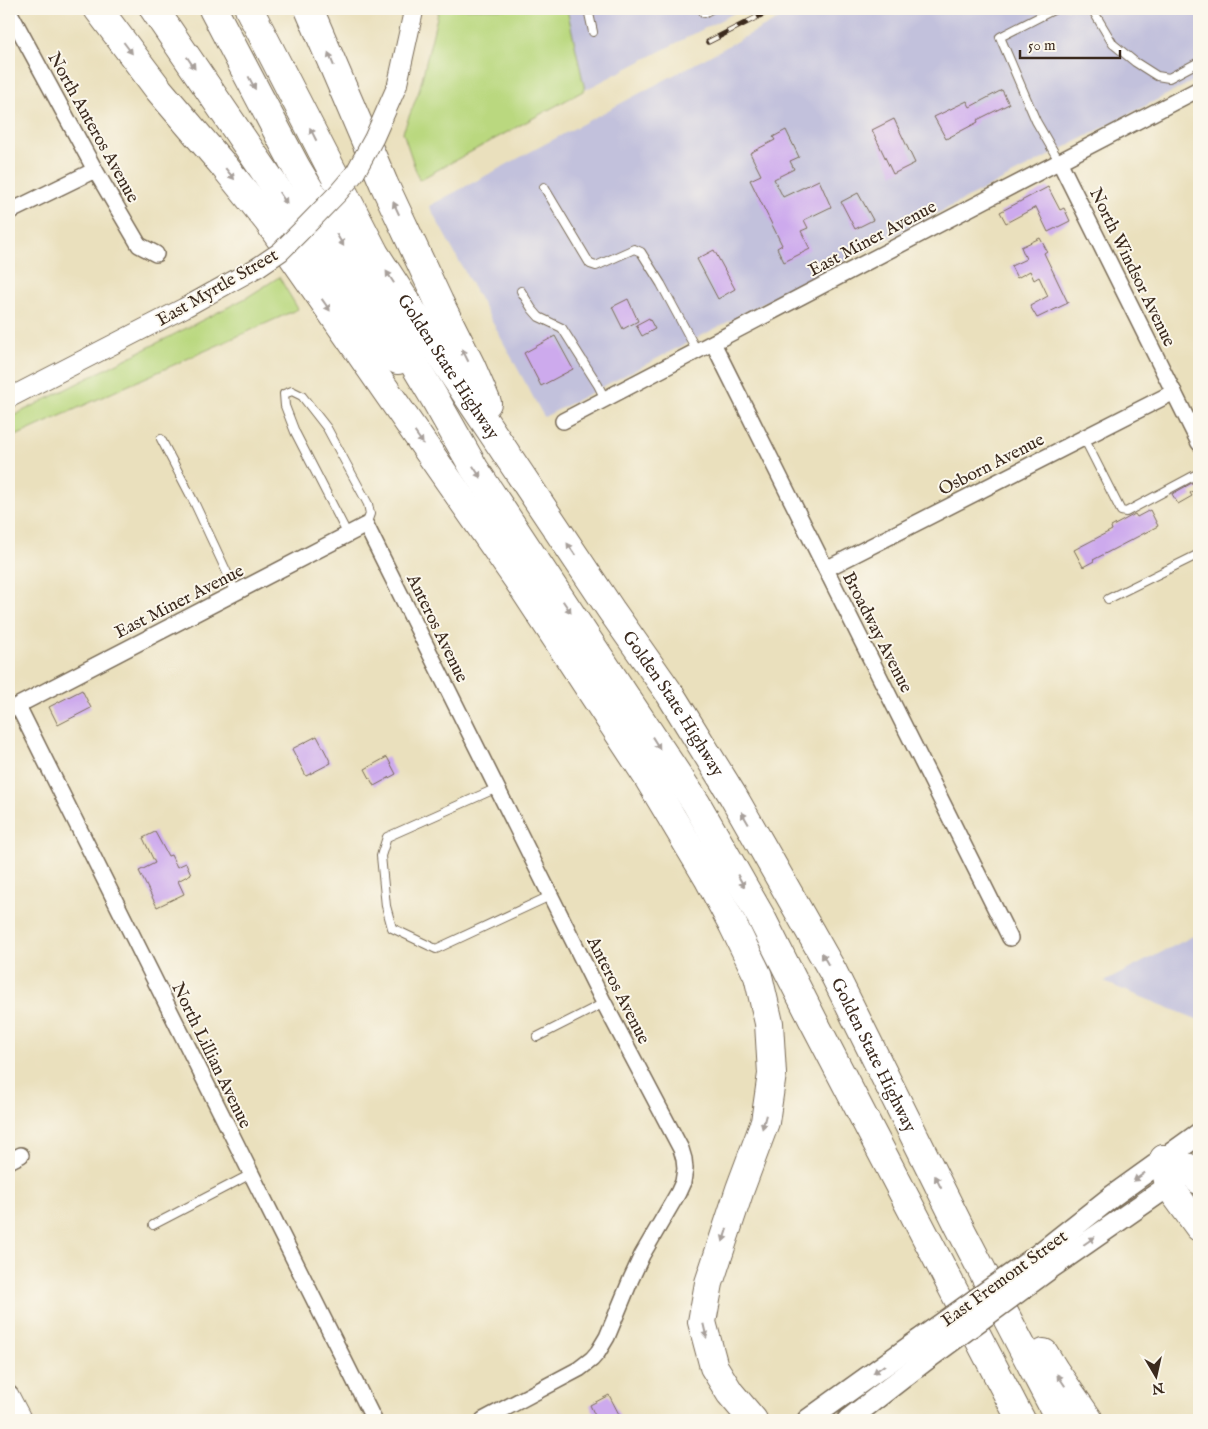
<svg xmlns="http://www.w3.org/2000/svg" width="1208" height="1429" font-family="'IM FELL English',serif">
	<rect width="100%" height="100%" fill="#fbf7ec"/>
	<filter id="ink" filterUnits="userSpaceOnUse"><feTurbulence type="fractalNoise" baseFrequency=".02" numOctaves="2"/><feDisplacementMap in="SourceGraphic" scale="10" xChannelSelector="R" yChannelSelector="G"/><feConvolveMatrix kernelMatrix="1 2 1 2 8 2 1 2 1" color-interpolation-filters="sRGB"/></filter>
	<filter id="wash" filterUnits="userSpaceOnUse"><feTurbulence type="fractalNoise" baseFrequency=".0096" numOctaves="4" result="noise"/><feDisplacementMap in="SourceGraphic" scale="20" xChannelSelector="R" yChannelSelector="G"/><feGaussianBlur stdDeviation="1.12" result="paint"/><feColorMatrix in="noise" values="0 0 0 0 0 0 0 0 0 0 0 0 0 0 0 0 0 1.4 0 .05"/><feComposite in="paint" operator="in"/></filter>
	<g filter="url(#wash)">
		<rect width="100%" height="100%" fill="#eae0bd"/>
		<g fill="#c2c1dc">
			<polygon points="567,9 742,9 585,90"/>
			<polygon points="797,9 1199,9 1199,78 544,417 429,206"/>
			<polygon points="1199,933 1199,1020 1104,982"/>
		</g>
		<g fill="#bad87f" stroke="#7a814e">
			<polygon points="439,9 567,9 585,90 419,180 403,132 419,91"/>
			<polygon points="279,277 298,309 9,439 9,418 246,298"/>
		</g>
		<g id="blocks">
			<g fill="#cdaaed">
				<polygon points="1002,90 1009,104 977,120 978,122 946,139 934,117 967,101 970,107"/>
				<polygon points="894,119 915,163 893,174 872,130"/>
				<polygon points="786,130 799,157 790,161 794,169 774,179 783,197 819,180 831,207 804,220 808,228 801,231 810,249 784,262 777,248 782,245 750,180 761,175 750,153 775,140 773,137"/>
				<polygon points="1048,187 1060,210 1064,208 1070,221 1048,232 1036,207 1006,223 1000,212"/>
				<polygon points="858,193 873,220 855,229 841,202"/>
				<polygon points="1040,238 1047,251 1044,253 1068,303 1037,318 1030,306 1048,296 1039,277 1034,280 1030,271 1017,278 1011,266 1026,259 1021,247"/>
				<polygon points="714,250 735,289 718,299 697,259"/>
				<polygon points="628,299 638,321 623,329 612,307"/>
				<polygon points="649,318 655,329 642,336 636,325"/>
				<polygon points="555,336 573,369 541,386 524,353"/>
				<polygon points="1199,479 1199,488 1190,493 1192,496 1178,504 1172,494"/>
				<polygon points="1150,510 1158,526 1093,560 1094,561 1083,567 1074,550 1112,530 1111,527 1135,514 1137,517"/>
				<polygon points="82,690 91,708 58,725 49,707"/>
				<polygon points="317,736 331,763 306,776 292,749"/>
				<polygon points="387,757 396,774 374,786 365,769"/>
				<polygon points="155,832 168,856 171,855 177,867 186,863 191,874 178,881 184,894 157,907 139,871 155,863 143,838"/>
				<polygon points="609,1395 622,1420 597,1420 590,1405"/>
			</g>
		</g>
	</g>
	<g filter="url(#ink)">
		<use href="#blocks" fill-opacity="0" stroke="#786a56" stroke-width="1"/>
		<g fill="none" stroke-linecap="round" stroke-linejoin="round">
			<defs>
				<g id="service">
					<polyline points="588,9 593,32"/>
					<polyline points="702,9 704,13 711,9"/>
					<polyline points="1055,9 1000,37 1036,121 1059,161"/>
					<polyline points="1092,9 1113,44 1135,62 1157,76 1169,78 1199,62"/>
					<polyline points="544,187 590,264 596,266 634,249 641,252 661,284 697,351"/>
					<polyline points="521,291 532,309 539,317 562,328 598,385 605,399"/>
					<polyline points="1084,438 1121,511 1126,512 1199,473"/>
					<polyline points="161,439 195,504 236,592"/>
					<polyline points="348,535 295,432 285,406 284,394 292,391 302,396 327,428 368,504 370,514 366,525"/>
					<polyline points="1108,599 1199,554"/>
					<polyline points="497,788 387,837 381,856 386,906 392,928 436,949 550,896"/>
					<polyline points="537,1037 604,1003"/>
					<polyline points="153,1225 251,1174"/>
				</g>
				<g id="minor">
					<polyline points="9,11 95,170 139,245 156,254"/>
					<polyline points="1059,161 1199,443"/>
					<polyline points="9,212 95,170"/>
					<polyline points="713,343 1010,938"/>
					<polyline points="563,421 993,196 1199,89"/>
					<polyline points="826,569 1174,392"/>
					<polyline points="18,706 374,1420"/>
					<polyline points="9,710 366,525 604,1003 681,1149 684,1159 685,1169 683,1182 678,1193 642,1255 631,1279 607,1337 598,1352 592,1359 579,1369 483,1420"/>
					<polyline points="9,1161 21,1155"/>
				</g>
				<g id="tertiary">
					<polyline points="397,86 414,9"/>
					<polyline points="9,398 184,308 258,267"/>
					<polyline points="9,1395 22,1420"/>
				</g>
				<g id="secondary">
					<polyline points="1037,1256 1114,1195 1199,1134"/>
					<polyline points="1049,1269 1180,1178"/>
					<polyline points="808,1420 918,1341"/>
					<polyline points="848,1420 928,1358"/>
				</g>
				<g id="motorway">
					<polyline points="98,9 159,90 224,166 268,221 518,580 647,776 708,878 733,925 758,976 769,1023 772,1074 765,1122 740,1189 709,1283 702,1322 714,1367 730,1393 753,1420"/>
					<polyline points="154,9 272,182 375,335 398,360"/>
					<polyline points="213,9 296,167 435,399 474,468 696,803 761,917 813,1020 1021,1420"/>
					<path id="s1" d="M249 9 375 254 455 377 611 610 670 694 733 796 769 859 833 972 959 1226 1060 1420"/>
					<polyline points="309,9 384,184 439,302 471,366 487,403"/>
					<polyline points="1164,1159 1169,1186 1199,1227"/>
					<polyline points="1164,1159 1192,1169 1199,1180"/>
					<polyline points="1044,1353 1055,1371 1089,1420"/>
				</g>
			</defs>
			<use href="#service" stroke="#786a56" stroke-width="10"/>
			<use href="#minor" stroke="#786a56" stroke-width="18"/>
			<use href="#tertiary" stroke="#786a56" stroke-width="21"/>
			<use href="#secondary" stroke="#786a56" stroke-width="24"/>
			<use href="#motorway" stroke="#786a56" stroke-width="30"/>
			<use href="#service" stroke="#fff" stroke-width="8"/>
			<use href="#minor" stroke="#fff" stroke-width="15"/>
			<use href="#tertiary" stroke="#fff" stroke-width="19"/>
			<use href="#secondary" stroke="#fff" stroke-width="21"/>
			<use href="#motorway" stroke="#fff" stroke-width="28"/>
			<defs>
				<polyline id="rail" points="708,42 773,9"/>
			</defs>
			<use href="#rail" stroke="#3b2a1e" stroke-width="5.5"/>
			<use href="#rail" stroke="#fbf7ec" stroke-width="4" stroke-dasharray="11" stroke-linecap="butt"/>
			<defs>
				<polyline id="tertiary-bridge" points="258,267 280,252 300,232 338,193 355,173 374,138 397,86"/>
				<g id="secondary-bridge">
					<polyline points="918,1341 1037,1256"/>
					<polyline points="928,1358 1049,1269"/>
				</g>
			</defs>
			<use href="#tertiary-bridge" stroke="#786a56" stroke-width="21" stroke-linecap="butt"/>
			<use href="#secondary-bridge" stroke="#786a56" stroke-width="24" stroke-linecap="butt"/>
			<use href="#tertiary-bridge" stroke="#fff" stroke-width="19"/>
			<use href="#secondary-bridge" stroke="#fff" stroke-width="21"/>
		</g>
		<defs><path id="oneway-solid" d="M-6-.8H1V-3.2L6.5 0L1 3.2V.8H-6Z" transform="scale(1.25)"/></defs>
		<g fill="#a79f9a">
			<use href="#oneway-solid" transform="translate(128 48) rotate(53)"/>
			<use href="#oneway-solid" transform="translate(331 59) rotate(-113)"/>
			<use href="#oneway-solid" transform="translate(191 63) rotate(56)"/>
			<use href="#oneway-solid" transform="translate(252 83) rotate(62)"/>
			<use href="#oneway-solid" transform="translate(313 134) rotate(-117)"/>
			<use href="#oneway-solid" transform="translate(230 174) rotate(51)"/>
			<use href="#oneway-solid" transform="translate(283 198) rotate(56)"/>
			<use href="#oneway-solid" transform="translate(396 208) rotate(-115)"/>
			<use href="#oneway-solid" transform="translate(340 240) rotate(59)"/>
			<use href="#oneway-solid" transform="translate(390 277) rotate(-123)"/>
			<use href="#oneway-solid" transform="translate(326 305) rotate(55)"/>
			<use href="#oneway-solid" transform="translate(465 355) rotate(-117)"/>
			<use href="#oneway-solid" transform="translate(419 438) rotate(55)"/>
			<use href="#oneway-solid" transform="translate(477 472) rotate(57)"/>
			<use href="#oneway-solid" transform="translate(571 549) rotate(-124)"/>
			<use href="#oneway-solid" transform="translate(567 607) rotate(56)"/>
			<use href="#oneway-solid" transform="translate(656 743) rotate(58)"/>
			<use href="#oneway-solid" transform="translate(745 818) rotate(-120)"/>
			<use href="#oneway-solid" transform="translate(741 881) rotate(60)"/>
			<use href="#oneway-solid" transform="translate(825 959) rotate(-119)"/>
			<use href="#oneway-solid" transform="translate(764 1122) rotate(105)"/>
			<use href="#oneway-solid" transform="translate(1139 1177) rotate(144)"/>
			<use href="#oneway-solid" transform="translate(938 1182) rotate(-117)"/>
			<use href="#oneway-solid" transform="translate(725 1235) rotate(108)"/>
			<use href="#oneway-solid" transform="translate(1089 1241) rotate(-35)"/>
			<use href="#oneway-solid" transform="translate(705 1331) rotate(77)"/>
			<use href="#oneway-solid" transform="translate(879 1369) rotate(144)"/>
			<use href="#oneway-solid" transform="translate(1061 1380) rotate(-124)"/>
		</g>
	</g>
	<g text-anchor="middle" stroke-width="4" stroke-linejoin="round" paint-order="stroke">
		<g font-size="18" fill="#3b2a1e" stroke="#fbf7ec">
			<text transform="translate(94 127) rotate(61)" y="6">North Anteros Avenue</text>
			<text transform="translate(872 238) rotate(-28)" y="6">East Miner Avenue</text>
			<text transform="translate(1133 267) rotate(64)" y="6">North Windsor Avenue</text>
			<text transform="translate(217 287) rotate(-30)" y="6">East Myrtle Street</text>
			<text dy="6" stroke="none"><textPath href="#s1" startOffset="410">Golden State Highway</textPath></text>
			<text transform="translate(991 464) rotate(-27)" y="6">Osborn Avenue</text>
			<text transform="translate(179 601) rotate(-27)" y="6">East Miner Avenue</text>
			<text transform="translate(438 628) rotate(64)" y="6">Anteros Avenue</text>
			<text transform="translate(878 632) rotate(63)" y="6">Broadway Avenue</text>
			<text dy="6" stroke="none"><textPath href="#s1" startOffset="815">Golden State Highway</textPath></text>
			<text transform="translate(619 990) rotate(63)" y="6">Anteros Avenue</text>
			<text transform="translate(212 1055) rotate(64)" y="6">North Lillian Avenue</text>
			<text dy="6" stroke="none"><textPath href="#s1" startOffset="1220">Golden State Highway</textPath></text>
			<text transform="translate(1004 1278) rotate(-36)" y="6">East Fremont Street</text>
		</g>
	</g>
	<rect width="1208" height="1429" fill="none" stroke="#fbf7ec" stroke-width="30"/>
	<g transform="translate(1156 1376) rotate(171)" stroke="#fbf7ec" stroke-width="4" paint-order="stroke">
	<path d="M0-4L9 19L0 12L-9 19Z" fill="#3b2a1e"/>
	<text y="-8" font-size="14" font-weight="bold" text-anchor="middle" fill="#3b2a1e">N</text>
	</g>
	<path d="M1020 50v8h100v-8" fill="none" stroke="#3b2a1e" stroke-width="2.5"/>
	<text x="1028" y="50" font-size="15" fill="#3b2a1e" stroke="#fbf7ec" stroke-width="4" paint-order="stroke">50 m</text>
</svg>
